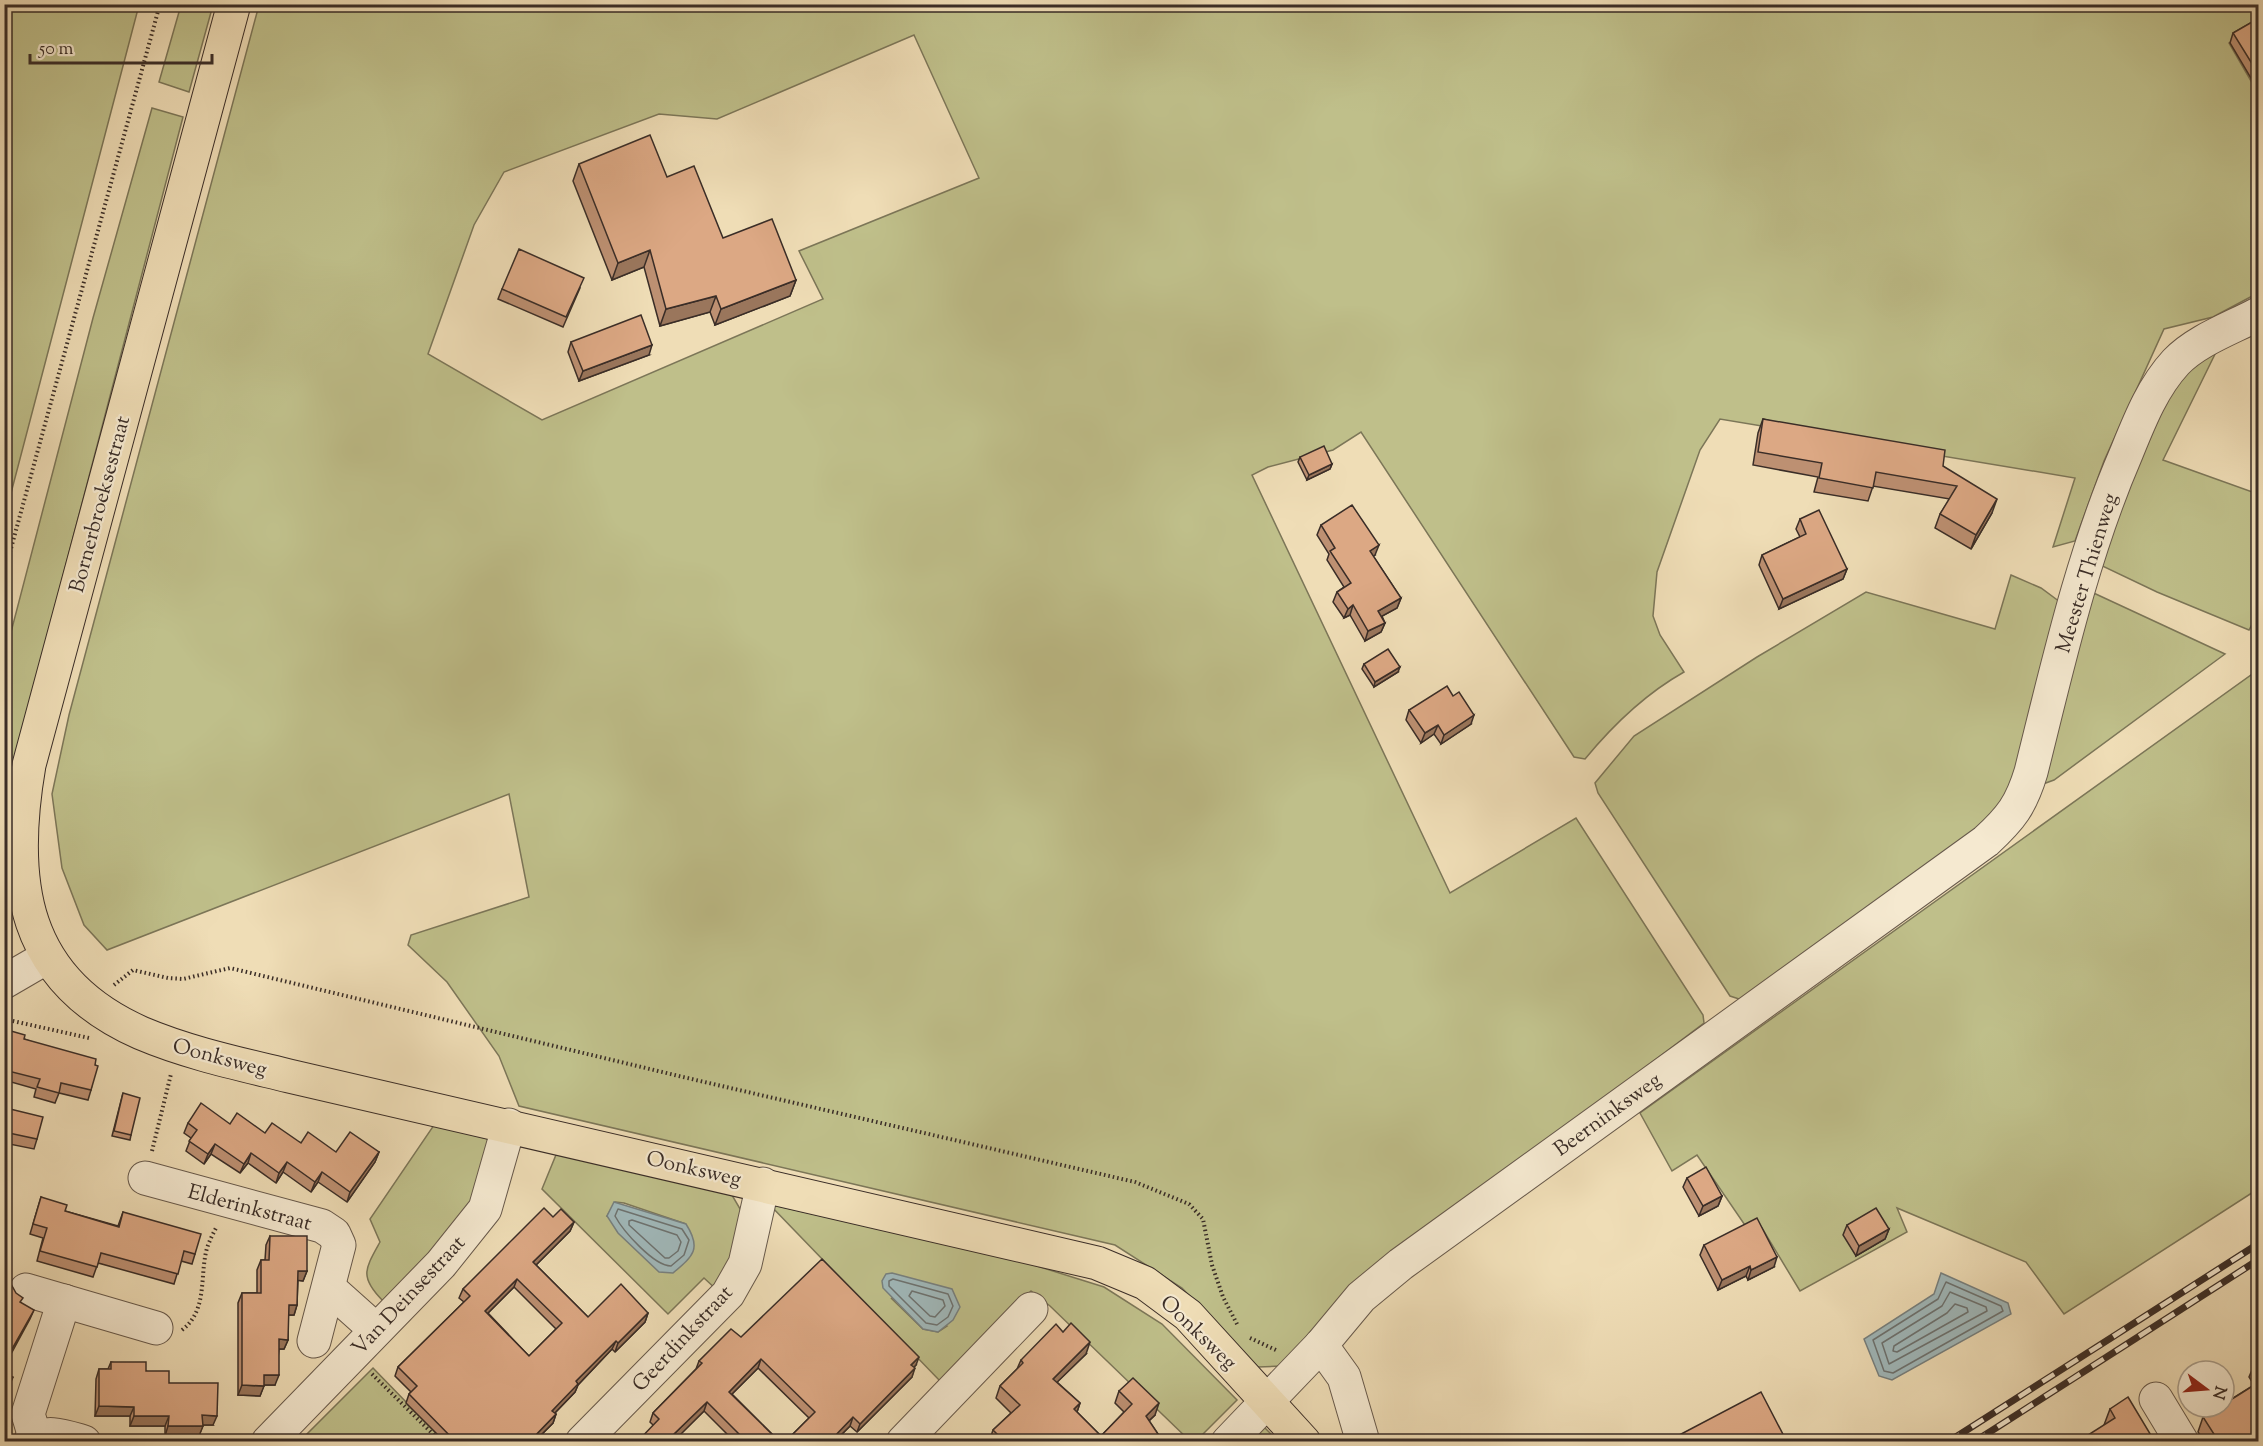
<svg xmlns="http://www.w3.org/2000/svg" width="2263" height="1446" font-family="'Sorts Mill Goudy',serif">
	<rect width="100%" height="100%" fill="#efddb6"/>
	<filter id="stains"><feTurbulence type="fractalNoise" baseFrequency=".00333" numOctaves="4"/><feColorMatrix values="0 0 0 0 .2 0 0 0 0 .09 0 0 0 0 .02 0 0 0 .5 -.17"/></filter>
	<radialGradient id="worn" r=".72"><stop offset=".6" stop-color="#630" stop-opacity="0"/><stop offset="1" stop-color="#630" stop-opacity=".3"/></radialGradient>
	<g fill="#bfbf8a" stroke="#7c7658" stroke-width="1.5" fill-rule="evenodd">
		<polygon points="5,4 139,5 5,516 4,5"/>
		<polygon points="181,5 213,5 189,92 159,82"/>
		<path d="M259 5H2258V28L2229 43 2258 93V293L2213 317 2164 329 2104 461 2075 541 2053 547 2075 478 1720 419 1700 450 1657 572 1653 616 1660 635 1684 672C1645 694 1613 725 1585 759L1574 757 1361 432 1333 450 1268 467 1252 475 1450 893 1576 818 1703 1015 1704 1023 1643 1069 1281 1366 1258 1367 1182 1288 1115 1245 519 1106 499 1056 447 982 408 945 411 935 529 897 509 794 107 950 84 925 62 868 52 794 69 715ZM914 35 979 178 799 251 823 299 542 420 428 354 474 225 504 172 659 114 717 119Z"/>
		<polygon points="152,108 183,117 46,641 10,883 5,882 5,655 93,318"/>
		<polygon points="2220,344 2163,460 2258,494 2258,613 2249,630 2157,592 2096,563 2182,365"/>
		<polygon points="2011,575 2041,588 2060,602 2010,804 1742,1000 1730,996 1598,793 1595,783 1634,736 1757,657 1866,592 1995,629"/>
		<polygon points="2085,589 2225,654 2054,780 2043,784"/>
		<polygon points="2258,670 2258,1189 2064,1314 2026,1262 1897,1208 1907,1232 1800,1291 1762,1228 1751,1234 1697,1155 1672,1171 1640,1113"/>
		<path d="M434 1125 496 1141 459 1231 383 1301C359 1277 365 1269 380 1242L370 1219Z"/>
		<path d="M558 1150 729 1190 746 1219 718 1291 704 1278 668 1314 542 1189ZM615 1202 624 1203 686 1224 607 1216Z"/>
		<path d="M769 1204 1021 1261 1104 1287 1162 1324 1237 1400 1196 1441H1190L1050 1306 1031 1291 940 1381ZM891 1298 947 1326 938 1332 923 1329Z"/>
		<polygon points="373,1368 444,1441 315,1441 307,1434"/>
		<polygon points="1261,1424 1278,1441 1244,1442"/>
	</g>
	<g fill="#a0b8ba" stroke="#77807f" stroke-width="1.5">
		<path d="M614 1202 686 1224C702 1249 693 1256 673 1273L659 1272 618 1233 607 1216Z"/>
		<polygon points="892,1273 952,1289 960,1307 953,1320 938,1332 923,1329 883,1288 882,1281 886,1274"/>
		<polygon points="1941,1273 2008,1303 2011,1314 1892,1380 1879,1376 1864,1339 1934,1294"/>
	</g>
	<g fill="none" stroke-linecap="round" stroke-linejoin="round">
		<g stroke="#6d7270" stroke-width="1.5">
			<path d="M618 1209 682 1229 689 1240 684 1255 671 1266C654 1266 623 1231 615 1216Z"/>
			<polygon points="632,1220 677,1235 681,1242 678,1251 669,1258 665,1258 629,1225 629,1221"/>
			<polygon points="893,1279 948,1294 953,1306 948,1317 937,1325 926,1323 889,1286 889,1281"/>
			<polygon points="1946,1282 2001,1306 2003,1311 1893,1373 1884,1371 1873,1340 1938,1299"/>
			<polygon points="912,1291 943,1300 945,1306 935,1317 930,1316 909,1296"/>
			<polygon points="1950,1292 1986,1307 1987,1311 1889,1364 1882,1343 1942,1306"/>
			<polygon points="1955,1304 1967,1308 1968,1312 1897,1352 1893,1351 1894,1346 1947,1313"/>
		</g>
		<defs>
			<g id="minor">
				<polyline points="4,982 47,957"/>
				<polyline points="145,1178 322,1226 334,1234 339,1245 314,1341"/>
				<polyline points="329,1288 376,1330"/>
				<polyline points="26,1290 156,1328"/>
				<polyline points="1321,1345 1344,1377 1363,1442"/>
				<polyline points="2156,1399 2182,1442"/>
				<polyline points="35,1437 28,1414 64,1301"/>
				<path d="M30 1442C45 1428 67 1437 84 1442"/>
				<polyline points="268,1442 441,1264 485,1209 509,1125"/>
				<polyline points="582,1442 728,1294 745,1264 763,1184"/>
				<polyline points="903,1442 1031,1309"/>
				<path d="M1228 1442 1321 1345 1361 1297 1401 1264 1986 841C2011 818 2021 805 2031 772 2058 664 2082 556 2126 454 2139 422 2152 388 2176 362 2197 340 2232 328 2258 314"/>
			</g>
			<path id="major" d="M234 4 29 765C9 881 21 980 141 1033 188 1053 240 1064 289 1076L1097 1263 1145 1283 1188 1315 1304 1442"/>
		</defs>
		<use href="#minor" stroke="#67594b" stroke-width="35"/>
		<use href="#major" stroke="#3a2d27" stroke-width="35"/>
		<g stroke="#3a2d27" stroke-width="4" stroke-dasharray="1.5 3" stroke-linecap="butt">
			<polyline points="4,574 160,4"/>
			<polyline points="114,985 133,970 168,978 183,979 230,968 683,1077 1135,1182 1189,1204 1203,1219 1212,1265 1223,1297 1238,1326"/>
			<polyline points="4,1019 89,1038"/>
			<polyline points="152,1151 171,1074"/>
			<path d="M182 1330C207 1311 200 1279 206 1252 208 1243 213 1234 217 1226"/>
			<polyline points="1250,1338 1278,1351"/>
			<polyline points="372,1374 441,1442"/>
		</g>
		<use href="#minor" stroke="#f5e9d0" stroke-width="33"/>
		<use href="#major" stroke="#efddb6" stroke-width="33"/>
		<defs>
			<g id="rail">
				<polyline points="1948,1442 2258,1244"/>
				<polyline points="1974,1442 2258,1260"/>
			</g>
		</defs>
		<use href="#rail" stroke="#3a2d27" stroke-width="7"/>
		<use href="#rail" stroke="#f5e9d0" stroke-width="4.5" stroke-dasharray="14" stroke-linecap="butt"/>
	</g>
	<g fill="#bd9072" stroke="#3a2d27" stroke-width="1.5" fill-rule="evenodd">
		<polygon points="2259,18 2259,83 2255,85 2230,43 2233,33"/>
		<polygon points="579,164 667,177 723,238 796,280 790,296 715,325 710,312 660,326 644,267 612,280 573,181"/>
		<polygon points="580,288 563,327 498,299 502,289"/>
		<polygon points="571,342 649,355 579,381 568,352"/>
		<polygon points="1763,419 1943,466 1992,513 1971,549 1935,528 1940,514 1950,499 1873,486 1868,501 1814,492 1818,477 1753,465 1758,433"/>
		<polygon points="1300,457 1332,464 1330,469 1307,480 1298,462"/>
		<polygon points="1800,519 1847,569 1843,579 1779,609 1759,565 1762,555 1800,537 1796,529"/>
		<polygon points="1321,525 1375,555 1373,556 1401,598 1397,608 1382,616 1385,623 1381,632 1365,641 1350,615 1344,618 1333,602 1337,592 1344,587 1327,560 1329,554 1317,535"/>
		<polygon points="1364,664 1398,672 1374,687 1362,669"/>
		<polygon points="1409,710 1471,724 1441,744 1434,734 1421,743 1406,720"/>
		<polygon points="4,1029 24,1039 95,1065 91,1090 88,1100 59,1093 55,1103 34,1097 36,1089 4,1080"/>
		<polygon points="123,1093 131,1135 130,1140 112,1136"/>
		<polygon points="6,1108 37,1139 34,1149 4,1143 4,1112"/>
		<polygon points="188,1123 230,1124 336,1152 379,1152 375,1162 347,1202 318,1182 311,1192 283,1172 276,1183 248,1163 240,1173 211,1154 204,1164 186,1151 191,1138 184,1133"/>
		<polygon points="1687,1178 1722,1196 1718,1206 1699,1216 1683,1187"/>
		<polygon points="41,1197 65,1211 118,1226 123,1212 195,1254 192,1264 181,1261 174,1284 98,1263 93,1277 37,1261 43,1238 30,1234"/>
		<path d="M553 1217 574 1222 570 1231 536 1265 588 1317 648 1313 645 1322 615 1352 612 1349 578 1385 575 1392 555 1413 556 1414 553 1423 534 1442H445L406 1403 409 1394 411 1392 395 1376 398 1367 464 1302 459 1298 463 1289ZM514 1287 556 1329 529 1356 488 1313Z"/>
		<polygon points="1847,1225 1889,1229 1885,1239 1856,1256 1843,1235"/>
		<polygon points="270,1236 307,1271 303,1281 298,1280 297,1305 294,1315 288,1315 288,1340 284,1349 279,1349 275,1385 264,1385 260,1396 238,1395 238,1303 242,1293 257,1293 257,1270 261,1260 265,1260 266,1245"/>
		<polygon points="1704,1245 1774,1267 1748,1280 1746,1276 1718,1290 1700,1255"/>
		<polygon points="741,1337 916,1365 914,1367 912,1377 857,1432 850,1426 834,1442 785,1442 809,1418 758,1368 732,1394 780,1442 735,1442 704,1411 677,1437 653,1425 650,1422 653,1413 696,1369 699,1361"/>
		<polygon points="1086,1354 1057,1382 1080,1403 1077,1412 1101,1436 1124,1412 1115,1403 1119,1391 1155,1415 1149,1421 1158,1434 1155,1442 989,1442 993,1430 1011,1413 996,1398 1000,1386 1017,1369 1021,1360"/>
		<polygon points="2259,1360 2259,1442 2205,1442 2198,1432 2203,1417 2254,1385 2249,1377 2255,1363"/>
		<polygon points="111,1362 146,1371 169,1383 213,1425 203,1425 199,1436 165,1436 165,1426 130,1426 130,1416 95,1416 96,1379 99,1369 108,1369"/>
		<polygon points="2110,1409 2155,1442 2104,1425"/>
	</g>
	<g fill="#9a765c" stroke="#3a2d27" stroke-width="1.5">
		<polygon points="650,250 644,267 612,280 618,263"/>
		<polygon points="796,280 790,296 715,325 721,309"/>
		<polygon points="716,296 710,312 660,326 666,309"/>
		<polygon points="652,345 649,355 579,381 583,371"/>
		<polygon points="1332,464 1330,469 1307,480 1309,475"/>
		<polygon points="1997,499 1992,513 1971,549 1976,535"/>
		<polygon points="1379,545 1375,555 1366,561 1370,551"/>
		<polygon points="1847,569 1843,579 1779,609 1783,599"/>
		<polygon points="1401,598 1397,608 1375,620 1378,611"/>
		<polygon points="1353,605 1350,615 1344,618 1348,609"/>
		<polygon points="1385,623 1381,632 1365,641 1368,631"/>
		<polygon points="1400,667 1398,672 1374,687 1375,682"/>
		<polygon points="1474,715 1471,724 1441,744 1444,735"/>
		<polygon points="1438,725 1434,734 1421,743 1425,733"/>
		<polygon points="215,1144 211,1154 204,1164 208,1154"/>
		<polygon points="379,1152 375,1162 347,1202 350,1192"/>
		<polygon points="251,1153 248,1163 240,1173 244,1164"/>
		<polygon points="287,1162 283,1172 276,1183 279,1173"/>
		<polygon points="322,1172 318,1182 311,1192 315,1182"/>
		<polygon points="1722,1196 1718,1206 1699,1216 1703,1206"/>
		<polygon points="574,1222 570,1231 530,1271 533,1262"/>
		<polygon points="1889,1229 1885,1239 1856,1256 1859,1246"/>
		<polygon points="1777,1257 1774,1267 1748,1280 1751,1270"/>
		<polygon points="1750,1266 1746,1276 1718,1290 1722,1280"/>
		<polygon points="298,1271 307,1271 303,1281 294,1280"/>
		<polygon points="517,1279 514,1287 482,1319 485,1311"/>
		<polygon points="289,1305 297,1305 294,1315 285,1315"/>
		<polygon points="34,1310 30,1319 4,1367 4,1363"/>
		<polygon points="648,1313 645,1322 615,1352 618,1343"/>
		<polygon points="279,1339 288,1340 284,1349 276,1349"/>
		<polygon points="616,1341 612,1349 578,1385 575,1392 549,1419 552,1411 576,1381"/>
		<polygon points="1090,1342 1086,1354 1048,1391 1053,1379"/>
		<polygon points="919,1357 916,1365 908,1373 911,1365"/>
		<polygon points="761,1359 758,1368 726,1400 729,1392"/>
		<polygon points="915,1368 912,1377 857,1432 860,1424"/>
		<polygon points="264,1375 279,1375 275,1385 260,1385"/>
		<polygon points="13,1377 9,1387 4,1395 4,1392"/>
		<polygon points="242,1385 264,1386 260,1396 238,1395"/>
		<polygon points="707,1402 704,1411 673,1442 674,1434"/>
		<polygon points="1080,1403 1076,1415 1074,1409"/>
		<polygon points="1159,1403 1155,1415 1141,1428 1146,1416"/>
		<polygon points="99,1406 134,1407 130,1416 95,1416"/>
		<polygon points="556,1414 553,1423 534,1442 529,1442"/>
		<polygon points="202,1415 217,1416 213,1425 199,1425"/>
		<polygon points="134,1416 169,1416 165,1426 130,1426"/>
		<polygon points="853,1417 850,1426 834,1442 829,1442"/>
		<polygon points="168,1426 203,1426 199,1436 165,1436"/>
		<polygon points="1158,1434 1155,1442 1150,1442"/>
	</g>
	<g fill="#dca884" stroke="#3a2d27" stroke-width="1.5" fill-rule="evenodd">
		<polygon points="2259,18 2259,75 2233,33"/>
		<polygon points="650,135 667,177 694,166 723,238 772,219 796,280 721,309 716,296 666,309 650,250 618,263 579,164"/>
		<polygon points="519,249 584,278 566,317 502,289"/>
		<polygon points="641,315 652,345 583,371 571,342"/>
		<polygon points="1763,419 1945,450 1943,466 1997,499 1976,535 1940,514 1957,486 1876,472 1873,488 1819,478 1822,463 1758,452"/>
		<polygon points="1324,446 1332,464 1309,475 1300,457"/>
		<polygon points="1352,505 1379,545 1370,551 1401,598 1378,611 1385,623 1368,631 1353,605 1348,609 1337,592 1351,583 1330,551 1335,548 1321,525"/>
		<polygon points="1819,510 1847,569 1783,599 1762,555 1806,534 1800,519"/>
		<polygon points="1388,649 1400,667 1375,682 1364,664"/>
		<polygon points="1447,686 1453,696 1459,692 1474,715 1444,735 1438,725 1425,733 1409,710"/>
		<polygon points="4,1029 25,1035 24,1039 96,1059 95,1065 98,1066 91,1090 61,1083 59,1093 37,1087 40,1079 4,1070"/>
		<polygon points="123,1093 140,1098 131,1135 114,1131"/>
		<polygon points="201,1103 230,1124 237,1113 265,1133 272,1123 301,1143 308,1132 336,1152 350,1132 379,1152 350,1192 322,1172 315,1182 287,1162 279,1173 251,1153 244,1164 215,1144 208,1154 189,1141 197,1130 188,1123"/>
		<polygon points="6,1108 43,1117 37,1139 4,1132 4,1115"/>
		<polygon points="1706,1167 1722,1196 1703,1206 1687,1178"/>
		<polygon points="41,1197 67,1205 65,1211 119,1227 123,1212 201,1234 195,1254 184,1251 178,1274 101,1253 97,1267 40,1251 47,1228 33,1224"/>
		<path d="M544 1208 553 1217 561 1209 574 1222 533 1262 588 1317 621 1284 648 1313 618 1343 616 1341 576 1381 578 1384 552 1411 556 1414 529 1442H456L409 1394 417 1386 398 1367 470 1296 463 1289ZM517 1279 562 1323 529 1356 485 1311Z"/>
		<polygon points="1876,1208 1889,1229 1859,1246 1847,1225"/>
		<polygon points="1757,1218 1777,1257 1751,1270 1750,1266 1722,1280 1704,1245"/>
		<polygon points="270,1236 307,1236 307,1271 298,1271 297,1305 289,1305 288,1340 279,1339 279,1375 264,1375 264,1386 242,1385 242,1293 261,1293 261,1260 269,1260"/>
		<polygon points="822,1259 919,1357 911,1365 915,1368 860,1424 853,1417 829,1442 785,1442 815,1412 761,1359 729,1392 780,1442 747,1442 707,1402 674,1434 682,1442 637,1442 659,1419 653,1413 702,1363 699,1361 731,1329 741,1337"/>
		<polygon points="4,1280 11,1284 16,1293 23,1298 20,1302 34,1310 4,1363"/>
		<polygon points="1071,1323 1090,1342 1053,1379 1080,1403 1074,1409 1101,1436 1132,1404 1119,1391 1133,1378 1159,1403 1146,1416 1158,1434 1150,1442 1005,1442 993,1430 1020,1405 1000,1386 1023,1363 1021,1360 1056,1324 1063,1332"/>
		<polygon points="2259,1360 2259,1369 2255,1363"/>
		<polygon points="111,1362 146,1362 146,1371 169,1371 169,1383 218,1383 217,1416 202,1415 203,1426 168,1426 169,1416 134,1416 134,1407 99,1406 99,1369 111,1369"/>
		<polygon points="4,1373 13,1377 4,1392"/>
		<polygon points="2259,1382 2259,1442 2219,1442 2203,1417 2219,1407 2224,1407 2224,1404"/>
		<polygon points="1761,1392 1787,1442 1666,1442"/>
		<polygon points="2128,1397 2155,1442 2077,1442 2115,1418 2110,1409"/>
	</g>
	<g text-anchor="middle" stroke-width="4.5" stroke-linejoin="round" paint-order="stroke">
		<g font-size="21" fill="#3a2d27" stroke="#f5e9d0">
			<text transform="translate(99 504) rotate(-75)" y="7">Bornerbroeksestraat</text>
			<text transform="translate(2086 573) rotate(-73)" y="7">Meester Thienweg</text>
			<text transform="translate(220 1057) rotate(15)" y="7">Oonksweg</text>
			<text transform="translate(1607 1114) rotate(-36)" y="7">Beerninksweg</text>
			<text transform="translate(694 1168) rotate(13)" y="7">Oonksweg</text>
			<text transform="translate(250 1207) rotate(15)" y="7">Elderinkstraat</text>
			<text transform="translate(408 1295) rotate(-47)" y="7">Van Deinsestraat</text>
			<text transform="translate(1199 1332) rotate(44)" y="7">Oonksweg</text>
			<text transform="translate(682 1338) rotate(-47)" y="7">Geerdinkstraat</text>
		</g>
	</g>
	<rect width="2263" height="1446" fill="none" stroke="#efddb6" stroke-width="24"/>
	<rect x="6" y="6" width="2251" height="1434" fill="none" stroke="#3a2d27" stroke-width="3"/>
	<rect x="12" y="12" width="2239" height="1422" fill="none" stroke="#3a2d27" stroke-width="1.5"/>
	<g transform="translate(2206 1389) rotate(106)"><circle r="28" fill="#f5e9d0" stroke="#aa9e8c" stroke-width="1.5"/>
	<path d="M0-4.5L10 22L0 15L-10 22Z" fill="#8f2418"/>
	<text y="-9" font-size="16" font-weight="bold" text-anchor="middle" fill="#3a2d27">N</text>
	</g>
	<path d="M30 54v9h182v-9" fill="none" stroke="#3a2d27" stroke-width="3"/>
	<text x="39" y="54" font-size="18" fill="#3a2d27" stroke="#f5e9d0" stroke-width="4.5" paint-order="stroke">50 m</text>
	<rect width="100%" height="100%" filter="url(#stains)"/>
	<rect width="100%" height="100%" fill="url(#worn)"/>
</svg>
